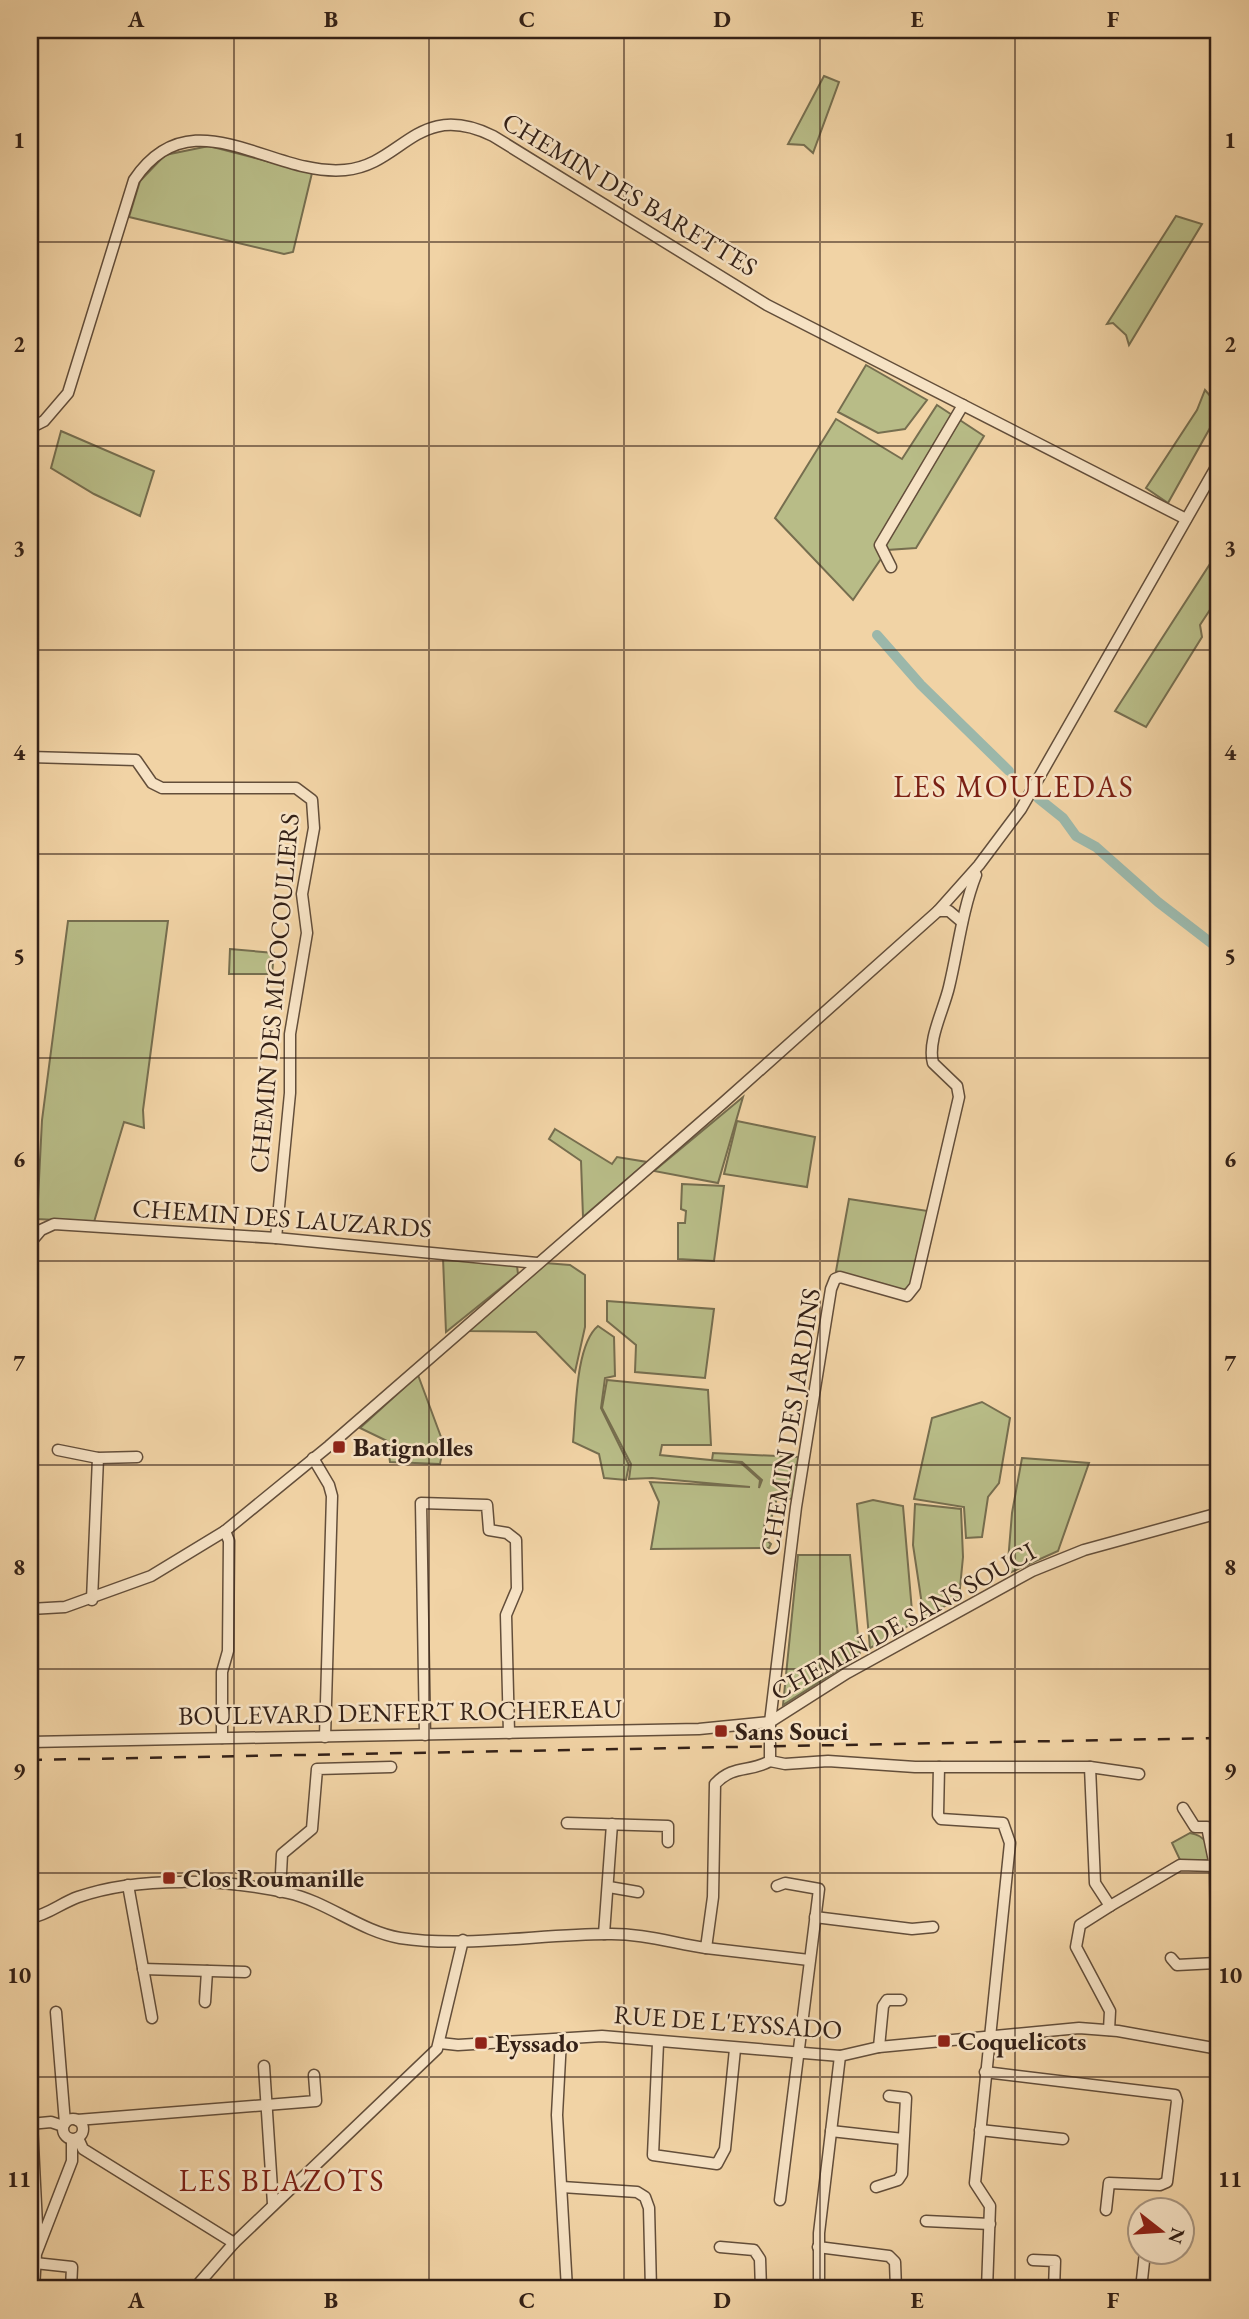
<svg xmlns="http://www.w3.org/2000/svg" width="1249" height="2319" font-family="'EB Garamond',serif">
	<rect width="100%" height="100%" fill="#f1d3a5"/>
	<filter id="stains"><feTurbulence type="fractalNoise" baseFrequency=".00286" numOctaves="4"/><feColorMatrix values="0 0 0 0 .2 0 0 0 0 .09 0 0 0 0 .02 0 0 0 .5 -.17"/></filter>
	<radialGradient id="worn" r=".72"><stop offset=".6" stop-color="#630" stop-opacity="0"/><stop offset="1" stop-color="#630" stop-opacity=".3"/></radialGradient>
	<g fill="#b8bc87" stroke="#766e4f" stroke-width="2">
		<polygon points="824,76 839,82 813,153 804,145 788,144"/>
		<polygon points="209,146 312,173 293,252 284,254 129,217 140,181 165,155"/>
		<polygon points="1176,216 1202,224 1129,345 1126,335 1113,323 1107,324"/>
		<polygon points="866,365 927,400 905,429 878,433 838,412"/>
		<polygon points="1205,390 1219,406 1219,421 1210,428 1168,503 1146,488 1197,410"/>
		<polygon points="937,405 984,436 916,548 887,550 853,600 775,518 836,419 902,459"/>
		<polygon points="61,431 154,471 140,516 94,494 51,468"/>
		<polygon points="1219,550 1219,596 1200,625 1202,637 1146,727 1115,711"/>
		<polygon points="68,921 168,921 143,1110 144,1128 124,1122 94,1222 37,1219 42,1120"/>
		<polygon points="230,949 274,953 272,974 229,974"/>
		<polygon points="743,1097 718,1183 654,1171"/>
		<polygon points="737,1121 815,1137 807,1187 724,1174"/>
		<polygon points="555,1129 612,1164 617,1157 647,1162 583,1217 581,1161 549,1139"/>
		<polygon points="682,1184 724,1186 714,1261 678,1259 678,1223 685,1223 686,1211 681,1209"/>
		<polygon points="849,1199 928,1211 910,1286 901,1292 836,1271"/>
		<polygon points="443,1258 517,1266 518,1274 446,1332"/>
		<polygon points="545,1263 570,1265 585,1275 585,1327 575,1372 536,1332 468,1331"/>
		<polygon points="607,1301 714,1309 705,1378 635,1372 636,1345 607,1321"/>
		<path d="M598 1326 614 1337 615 1376 605 1378 601 1408 629 1465 626 1480 604 1478 599 1454 573 1442C576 1413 575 1345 598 1326Z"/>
		<polygon points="418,1375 444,1445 440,1464 390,1462 387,1441 360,1428"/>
		<polygon points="607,1380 708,1390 711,1445 662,1445 660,1455 741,1463 760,1480 759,1488 762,1480 742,1462 712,1460 713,1453 798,1457 795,1499 777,1498 771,1519 765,1520 763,1537 771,1544 769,1548 651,1549 659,1502 650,1482 750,1487 652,1478 629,1479 631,1464 602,1408"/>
		<polygon points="982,1402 1010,1418 999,1483 988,1497 982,1537 966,1538 964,1507 914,1499 932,1418"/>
		<polygon points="1022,1458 1089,1463 1058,1551 1007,1574 1012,1513"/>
		<polygon points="873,1500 903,1506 913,1623 870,1648 857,1504"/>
		<polygon points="915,1504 961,1509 963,1557 959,1598 924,1618 913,1545"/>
		<polygon points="798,1555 850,1555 860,1656 783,1705"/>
		<path d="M1190 1833C1207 1836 1208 1845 1209 1860L1181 1862 1172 1843Z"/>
	</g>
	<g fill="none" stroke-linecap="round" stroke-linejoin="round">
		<g stroke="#9bb7aa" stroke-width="10">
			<polyline points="877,635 921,685 1009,771"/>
			<polyline points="1038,798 1063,818 1076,836 1096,847 1158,902 1219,949"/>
		</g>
		<defs>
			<g id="minor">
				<path d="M30 428 44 421 68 393 134 180C192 94 270 177 345 170 403 165 417 99 493 136L767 305 1186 519"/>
				<polyline points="891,567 880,545 963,405"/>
				<polyline points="30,757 136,760 152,783 162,788 296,788 312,800 314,828 302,894 307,933 290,1034 290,1093 276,1238"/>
				<polyline points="938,911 949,911 962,922"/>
				<polyline points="30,1243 41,1230 54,1224 276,1238 537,1263"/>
				<polyline points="58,1450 98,1458"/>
				<polyline points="313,1458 329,1485 332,1496 325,1737"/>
				<polyline points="92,1600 98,1458 137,1457"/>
				<polyline points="30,1609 65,1607 151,1576 225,1531 329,1446 723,1103 938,911 979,865 1021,809 1219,462"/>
				<polyline points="425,1735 421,1503 487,1505 489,1530 507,1533 516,1540 517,1589 506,1615 509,1733"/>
				<polyline points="222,1738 222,1672 228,1651 229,1541 225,1531"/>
				<polyline points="30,1742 699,1729 770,1722 847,1673 1032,1571 1084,1550 1219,1513"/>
				<path d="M770 1761V1722L796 1507 831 1289 835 1279 840 1277 907 1296 915 1286 959 1097 957 1086 933 1063C927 1041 944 1009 949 987 958 950 962 911 976 875"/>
				<polyline points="770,1761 785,1764 828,1761 915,1767 1090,1767 1139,1774"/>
				<polyline points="939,1767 938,1815 941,1819 1003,1823 1010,1843 975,2183 990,2206 987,2289"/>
				<polyline points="1090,1767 1095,1883 1110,1906 1080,1925 1076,1947 1110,2011 1109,2030"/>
				<polyline points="1183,1808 1195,1827 1207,1827 1215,1866"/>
				<polyline points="567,1823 668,1826 668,1842"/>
				<polyline points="128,1885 152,2018"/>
				<polyline points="777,1886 785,1883 819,1889 780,2200"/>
				<polyline points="609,1887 638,1892"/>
				<polyline points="280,1892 282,1854 312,1829 317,1769 391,1767"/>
				<polyline points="1110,1906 1180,1865 1215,1866 1217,2007"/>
				<polyline points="815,1917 912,1929 933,1927"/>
				<path d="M30 1918C48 1915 61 1903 78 1897 137 1876 227 1879 288 1893 328 1902 360 1931 400 1938 463 1948 542 1934 607 1934 641 1933 673 1943 706 1948L713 1897 715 1784C734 1764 749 1773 770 1761"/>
				<polyline points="604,1934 612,1824"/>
				<polyline points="706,1948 809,1960"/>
				<polyline points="1171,1958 1177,1965 1216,1963"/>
				<polyline points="143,1969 245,1972"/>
				<polyline points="205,2002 207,1971"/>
				<polyline points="56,2012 65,2123"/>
				<polyline points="561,2039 557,2115 567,2289"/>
				<polyline points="440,2043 458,2045 602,2036 840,2056 879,2047 1079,2028 1118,2031 1219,2049"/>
				<polyline points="658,2043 653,2155 717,2164 725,2149 735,2049"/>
				<polyline points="879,2047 883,2006 887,2000 901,2000"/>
				<polyline points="264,2066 273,2204"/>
				<polyline points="985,2072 1175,2095 1177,2101 1167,2182 1160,2185 1109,2183 1106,2210"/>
				<circle cx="73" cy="2129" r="10"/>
				<polyline points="77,2120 316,2101 314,2075"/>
				<polyline points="30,2124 51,2122 63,2126"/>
				<polyline points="32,2124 37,2225 43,2234"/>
				<polyline points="980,2130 1063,2139"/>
				<polyline points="831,2131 903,2139"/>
				<polyline points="78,2138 83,2149 234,2243"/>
				<polyline points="562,2187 637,2192 645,2197 649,2208 651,2289"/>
				<polyline points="876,2187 898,2180 902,2174 906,2098 889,2096"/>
				<polyline points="926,2221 990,2224"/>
				<polyline points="720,2247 754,2250 760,2259 761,2289"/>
				<polyline points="818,2247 889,2256 895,2262 896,2289"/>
				<polyline points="1033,2260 1055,2261 1054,2289"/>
				<polyline points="35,2263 72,2267 71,2289"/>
				<polyline points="200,2283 215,2289"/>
				<polyline points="34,2289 36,2254 72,2161 72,2140"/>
				<polyline points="194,2289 234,2243 437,2049 463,1940"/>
				<polyline points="819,2289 819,2233 840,2056"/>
				<polyline points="1141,2289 1145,2252"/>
			</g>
		</defs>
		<use href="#minor" stroke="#634e3a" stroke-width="13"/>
		<use href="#minor" stroke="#f6e2c4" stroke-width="10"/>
		<polyline stroke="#342117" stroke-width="2.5" stroke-dasharray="12 12" stroke-linecap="butt" points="30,1760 1219,1738"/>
	</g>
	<path fill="none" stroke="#342117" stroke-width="2" stroke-opacity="0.55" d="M234 30V2289M429 30V2289M624 30V2289M820 30V2289M1015 30V2289M30 242H1219M30 446H1219M30 650H1219M30 854H1219M30 1058H1219M30 1261H1219M30 1465H1219M30 1669H1219M30 1873H1219M30 2077H1219"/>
	<g fill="#8f2418" stroke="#f6e2c4" stroke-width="2.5">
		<rect x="332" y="1440" width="14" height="14" rx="3.5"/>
		<rect x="714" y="1724" width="14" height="14" rx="3.5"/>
		<rect x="162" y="1871" width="14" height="14" rx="3.5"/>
		<rect x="937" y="2034" width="14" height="14" rx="3.5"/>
		<rect x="474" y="2036" width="14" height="14" rx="3.5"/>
	</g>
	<g text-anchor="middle" stroke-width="5" stroke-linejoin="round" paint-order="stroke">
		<g font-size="26" fill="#342117" stroke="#f6e2c4">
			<text transform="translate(630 194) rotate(31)" y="9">CHEMIN DES BARETTES</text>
			<text transform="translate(274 993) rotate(-85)" y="9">CHEMIN DES MICOCOULIERS</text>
			<text transform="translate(282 1218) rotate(4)" y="9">CHEMIN DES LAUZARDS</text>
			<text transform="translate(790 1422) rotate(-81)" y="9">CHEMIN DES JARDINS</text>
			<text transform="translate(903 1621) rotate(-29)" y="9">CHEMIN DE SANS SOUCI</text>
			<text transform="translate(400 1712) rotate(-1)" y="9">BOULEVARD DENFERT ROCHEREAU</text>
			<text transform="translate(728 2022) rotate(4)" y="9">RUE DE L'EYSSADO</text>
		</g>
		<g font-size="26" font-weight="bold" fill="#342117" stroke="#f6e2c4" text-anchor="start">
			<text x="353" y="1456">Batignolles</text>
			<text x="735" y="1740">Sans Souci</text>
			<text x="183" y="1887">Clos Roumanille</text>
			<text x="958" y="2050">Coquelicots</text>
			<text x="495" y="2052">Eyssado</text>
		</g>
		<g font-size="30" letter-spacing="2" fill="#7a1f14" stroke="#f6e2c4">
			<text x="1014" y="797">LES MOULEDAS</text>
			<text x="282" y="2191">LES BLAZOTS</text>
		</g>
	</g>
	<rect width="1249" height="2319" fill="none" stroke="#f1d3a5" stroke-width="77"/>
	<g transform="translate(1161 2231) rotate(107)"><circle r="33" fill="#f6e2c4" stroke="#a8957f" stroke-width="2"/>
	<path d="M0-5L12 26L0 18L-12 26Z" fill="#8f2418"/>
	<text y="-10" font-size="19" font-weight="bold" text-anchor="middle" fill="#342117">N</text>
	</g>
	<rect x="38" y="38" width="1172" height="2242" fill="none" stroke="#342117" stroke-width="2.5"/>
	<g font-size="23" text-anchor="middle" font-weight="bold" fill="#342117">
		<text x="136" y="27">A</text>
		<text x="331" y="27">B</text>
		<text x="527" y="27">C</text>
		<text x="722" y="27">D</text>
		<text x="917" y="27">E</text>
		<text x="1113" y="27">F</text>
		<text x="19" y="148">1</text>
		<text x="1230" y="148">1</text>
		<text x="19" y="352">2</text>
		<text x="1230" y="352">2</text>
		<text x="19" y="556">3</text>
		<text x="1230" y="556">3</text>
		<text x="19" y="760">4</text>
		<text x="1230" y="760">4</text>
		<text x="19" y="964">5</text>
		<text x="1230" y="964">5</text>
		<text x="19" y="1167">6</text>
		<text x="1230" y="1167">6</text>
		<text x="19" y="1371">7</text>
		<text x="1230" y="1371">7</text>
		<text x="19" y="1575">8</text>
		<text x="1230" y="1575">8</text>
		<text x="19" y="1779">9</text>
		<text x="1230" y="1779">9</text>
		<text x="19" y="1983">10</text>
		<text x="1230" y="1983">10</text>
		<text x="19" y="2187">11</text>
		<text x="1230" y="2187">11</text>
		<text x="136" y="2308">A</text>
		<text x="331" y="2308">B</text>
		<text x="527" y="2308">C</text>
		<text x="722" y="2308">D</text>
		<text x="917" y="2308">E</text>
		<text x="1113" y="2308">F</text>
	</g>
	<rect width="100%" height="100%" filter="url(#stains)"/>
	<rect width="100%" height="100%" fill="url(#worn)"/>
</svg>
